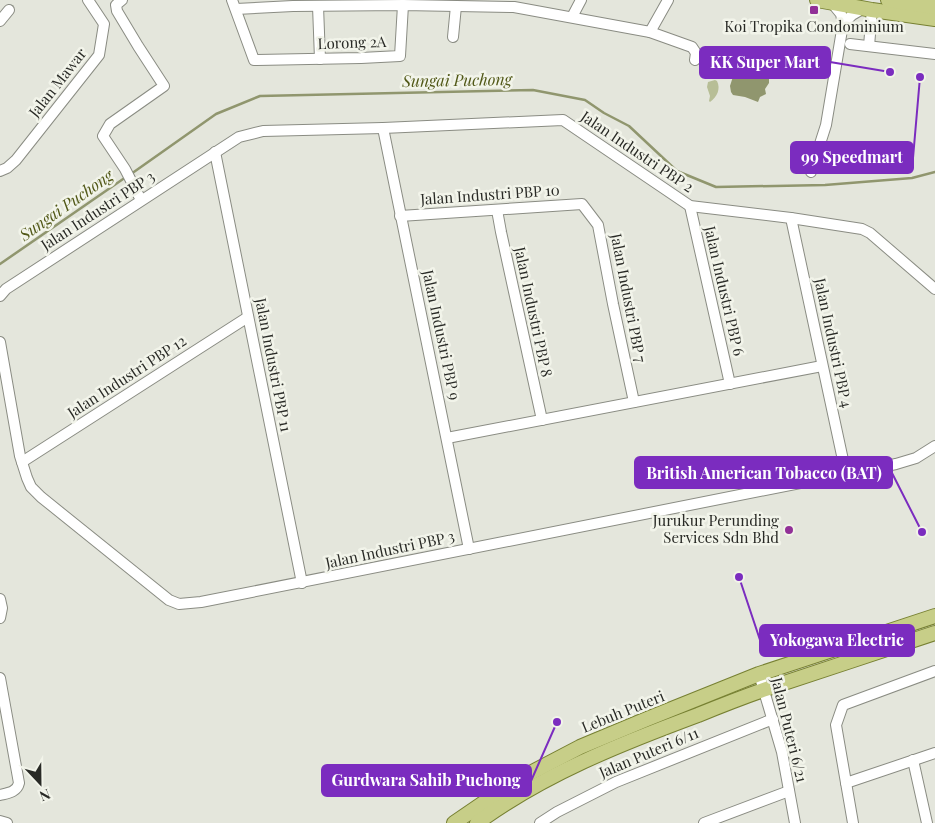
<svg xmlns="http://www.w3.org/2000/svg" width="935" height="823" font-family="'Playfair Display',serif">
	<rect width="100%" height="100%" fill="#e4e6dc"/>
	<path fill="#b7be96" d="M715 80 717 81C721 89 717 97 710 102L709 101 710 96 707 87 708 82Z"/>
	<path fill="#90966e" d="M741 67C746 68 748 71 753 73 759 75 764 73 769 78V83L765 89 766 94 760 97 758 102 745 97 733 95 731 92 730 86C732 80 734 72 738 68Z"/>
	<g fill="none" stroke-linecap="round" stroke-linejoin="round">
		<g stroke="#90966e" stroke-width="2.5">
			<polyline points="131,174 216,114 260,96 533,90 585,100 604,113 629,126 677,171 716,187 825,185 912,178 935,172"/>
			<polyline points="0,264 126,177"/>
		</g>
		<defs>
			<g id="minor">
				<polyline points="122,0 116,5 117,11 138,46 164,86 110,124 103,136 125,169 141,200"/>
				<polyline points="232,0 254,60 257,60 361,58 400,56 403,5"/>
				<polyline points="318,6 320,59"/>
				<polyline points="236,9 293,6 403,5 514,7 650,32 692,47 696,53 695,60"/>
				<polyline points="572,17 581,0"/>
				<polyline points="0,21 9,10"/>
				<polyline points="843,24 852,15 864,8"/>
				<polyline points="650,32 668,0"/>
				<polyline points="453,37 456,6"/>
				<polyline points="850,44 935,54"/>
				<polyline points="869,46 872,10"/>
				<polyline points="383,128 469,549"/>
				<polyline points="215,152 302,583"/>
				<polyline points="0,171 7,168 16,160 99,55 104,24 88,0"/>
				<polyline points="811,172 826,125 843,24 841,14 832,3"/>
				<polyline points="690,206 730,384"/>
				<polyline points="497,210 501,232 542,420"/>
				<polyline points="400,216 582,204 598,225 613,304 634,402"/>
				<polyline points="791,218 846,474"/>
				<polyline points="0,296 6,289 239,137 263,131 383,128 563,120 690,206 791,218 862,229 870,233 935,289"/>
				<polyline points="0,342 20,456 27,478 31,487 41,497 169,600 179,604 201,602 896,464 916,458 935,446"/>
				<polyline points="447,438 822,366"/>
				<polyline points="22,462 248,317"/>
				<polyline points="0,599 2,608 0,618"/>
				<polyline points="759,674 782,752 795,823"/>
				<path d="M0 678 19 783C17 792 8 793 0 795"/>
				<polyline points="913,760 927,823"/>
				<polyline points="846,783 935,753"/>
				<polyline points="0,821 7,823"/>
				<polyline points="540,823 557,812 616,782 773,719"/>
				<polyline points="704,823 789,791"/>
				<polyline points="853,823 836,725 843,705 935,671"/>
			</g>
			<g id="major">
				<polyline points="817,0 872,10 935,19"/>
				<polyline points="888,0 935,7"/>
				<polyline points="454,823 517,780 580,747 647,719 759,674 935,616"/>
				<path d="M477 823C544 774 620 744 698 715 720 706 743 697 766 689 822 670 879 652 935 633"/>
			</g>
		</defs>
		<use href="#minor" stroke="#8a8c83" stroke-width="12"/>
		<use href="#major" stroke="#778032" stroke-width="16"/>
		<use href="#minor" stroke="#fff" stroke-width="10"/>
		<use href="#major" stroke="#c7ce88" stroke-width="14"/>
	</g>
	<g fill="#913097" stroke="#f2f4ea" stroke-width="2">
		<rect x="809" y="5" width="10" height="10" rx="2.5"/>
		<circle cx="789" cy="530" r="5"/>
	</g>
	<g text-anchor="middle" stroke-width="5" stroke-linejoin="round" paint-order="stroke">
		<g font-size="15" fill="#292a26" stroke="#f2f4ea">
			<text x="814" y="32">Koi Tropika Condominium</text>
			<text x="779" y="526" text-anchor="end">Jurukur Perunding<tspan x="779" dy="17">Services Sdn Bhd</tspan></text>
		</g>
		<g font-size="15" fill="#292a26" stroke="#f2f4ea">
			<text transform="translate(352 43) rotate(-2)" y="5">Lorong 2A</text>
			<text transform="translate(58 83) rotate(-52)" y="5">Jalan Mawar</text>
			<text transform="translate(637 152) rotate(34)" y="5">Jalan Industri PBP 2</text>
			<text transform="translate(490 195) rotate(-4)" y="5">Jalan Industri PBP 10</text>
			<text transform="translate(98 211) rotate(-33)" y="5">Jalan Industri PBP 3</text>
			<text transform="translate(724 291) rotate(77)" y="5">Jalan Industri PBP 6</text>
			<text transform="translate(628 298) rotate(79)" y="5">Jalan Industri PBP 7</text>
			<text transform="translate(533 312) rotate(78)" y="5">Jalan Industri PBP 8</text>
			<text transform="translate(441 335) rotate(78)" y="5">Jalan Industri PBP 9</text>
			<text transform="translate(833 343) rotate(78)" y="5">Jalan Industri PBP 4</text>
			<text transform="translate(273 365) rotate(79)" y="5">Jalan Industri PBP 11</text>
			<text transform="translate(127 377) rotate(-33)" y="5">Jalan Industri PBP 12</text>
			<text transform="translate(390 550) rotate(-12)" y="5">Jalan Industri PBP 3</text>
			<text transform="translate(623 712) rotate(-22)" y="5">Lebuh Puteri</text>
			<text transform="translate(789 730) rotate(76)" y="5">Jalan Puteri 6/21</text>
			<text transform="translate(649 753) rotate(-23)" y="5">Jalan Puteri 6/11</text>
		</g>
		<g font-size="16" font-style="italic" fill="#515817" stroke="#f2f4ea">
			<text transform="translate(457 80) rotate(-1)" y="6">Sungai Puchong</text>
			<text transform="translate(66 205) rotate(-35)" y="6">Sungai Puchong</text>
		</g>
	</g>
	<path fill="none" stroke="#7b2cbf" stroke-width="2" d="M890 72L830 62M920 77L913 158M922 532L892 473M739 577L760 640M557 722L531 781"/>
	<g fill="#7b2cbf" stroke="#f2f4ea" stroke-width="2">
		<circle cx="890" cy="72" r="5"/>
		<circle cx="920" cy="77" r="5"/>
		<circle cx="922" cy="532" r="5"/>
		<circle cx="739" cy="577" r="5"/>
		<circle cx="557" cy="722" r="5"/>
	</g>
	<g fill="#7b2cbf" stroke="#7b2cbf" stroke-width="2">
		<rect x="700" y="47" width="130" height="31" rx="5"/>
		<rect x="791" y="142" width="122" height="31" rx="5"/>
		<rect x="635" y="457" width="257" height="31" rx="5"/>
		<rect x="760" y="625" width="154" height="31" rx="5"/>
		<rect x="322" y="765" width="209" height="31" rx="5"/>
	</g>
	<g font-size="16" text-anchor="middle" font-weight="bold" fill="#fff">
		<text x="765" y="68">KK Super Mart</text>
		<text x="852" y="163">99 Speedmart</text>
		<text x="764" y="479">British American Tobacco (BAT)</text>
		<text x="837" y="646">Yokogawa Electric</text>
		<text x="426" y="786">Gurdwara Sahib Puchong</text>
	</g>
	<g transform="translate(40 783) rotate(158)" stroke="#f2f4ea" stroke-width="4" paint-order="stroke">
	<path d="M0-4L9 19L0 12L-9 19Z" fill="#292a26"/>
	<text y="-8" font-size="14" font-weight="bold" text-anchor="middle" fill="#292a26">N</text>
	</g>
</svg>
